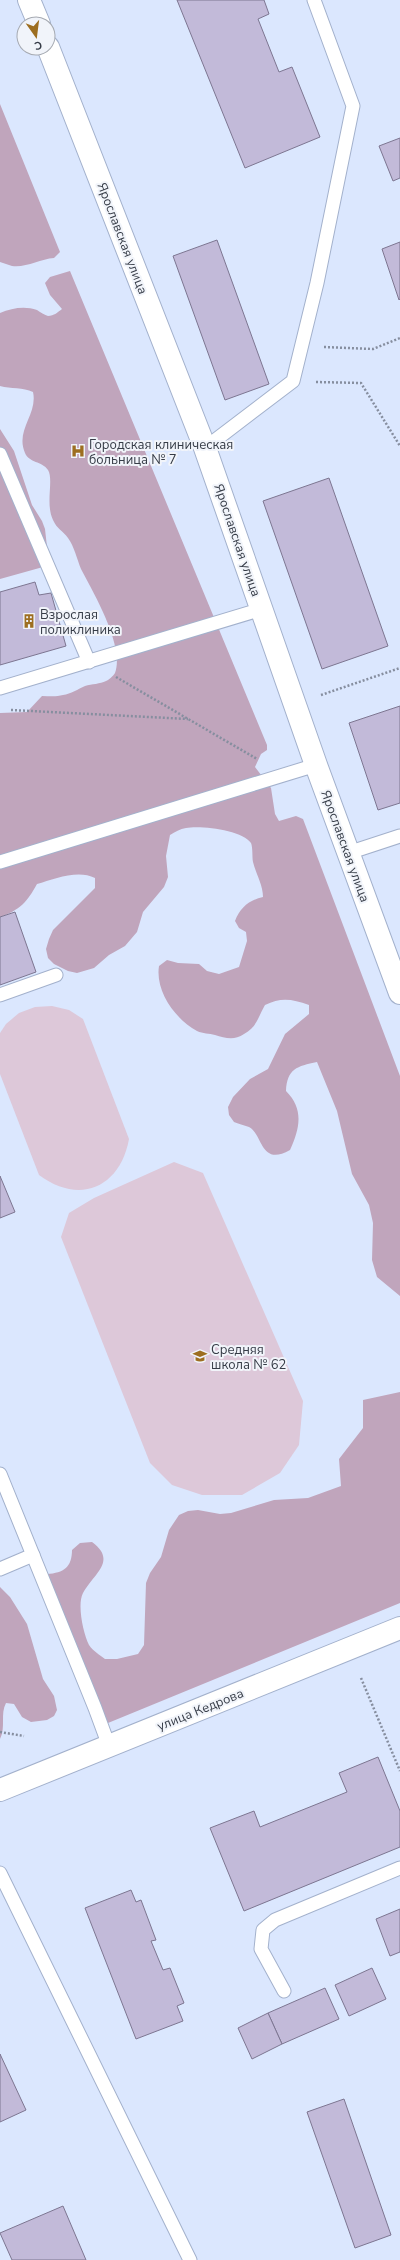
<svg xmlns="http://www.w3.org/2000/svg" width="400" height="2260" font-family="'Nunito Sans',sans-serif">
	<rect width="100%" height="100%" fill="#dbe7fe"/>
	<g fill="#ddc8d9">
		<path d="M52 1006 69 1010 83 1019 129 1139C120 1188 79 1205 39 1175L0 1074V1033L6 1024 19 1013 35 1007Z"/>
		<polygon points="174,1162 203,1173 303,1401 299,1445 280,1473 242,1495 202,1495 172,1485 150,1463 61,1237 69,1213 94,1198"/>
	</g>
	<g fill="#c0a5bc">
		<path d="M0 104 60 252 54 258C40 259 26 268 12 266 8 265 4 263 0 262Z"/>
		<path d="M70 271 267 745V750L261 754 255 767 271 788 275 814 279 821 296 816 303 819 400 1076V1296L377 1277 372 1260 373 1223 369 1205 352 1174 337 1111 317 1062C297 1066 287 1069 286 1091 304 1109 300 1128 290 1150 260 1167 263 1134 249 1127 244 1125 238 1124 234 1122L229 1115 228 1107 233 1097 250 1079 268 1069 285 1034 309 1014V1005C292 999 281 997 265 1005 258 1017 257 1027 244 1034 234 1041 225 1038 215 1035 209 1033 203 1034 197 1031 175 1019 155 991 159 966L167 960 178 963 199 964 207 971 219 974 239 967 247 941 246 932 239 928 235 921C240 908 249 900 263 897 263 885 256 874 253 862 252 857 253 848 251 843 243 830 200 825 186 828 180 829 175 832 170 835L166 856 168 877 164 887 143 912 137 932 125 946 109 955 94 968 77 973 68 971 54 964 48 958 46 949 49 939 53 930 95 888V878C78 869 54 879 37 884 27 902 20 910 0 917V713L27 712 42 696C49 696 56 697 63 695 71 694 78 689 85 686 92 684 100 684 106 681 109 680 113 676 115 673 125 646 93 592 81 569 77 559 74 546 68 538 63 531 57 529 53 520 45 503 54 480 48 470 42 461 29 463 25 453 15 430 38 414 33 392 23 387 11 389 0 386V313C12 308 25 306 37 310 40 312 45 315 48 316 54 316 58 312 62 309L50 295 45 283 50 277Z"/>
		<polygon points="0,429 14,451 32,505 42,521 45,529 47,547 43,567 0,579"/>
		<path d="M400 1392V1603L108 1723 97 1715 47 1574C64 1573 72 1567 72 1550L80 1543 92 1542C118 1561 93 1574 83 1593 77 1604 83 1633 89 1645 93 1651 100 1655 105 1659H117L138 1654 144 1645 146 1583 150 1573 161 1557 169 1530 179 1515 188 1511 198 1510 220 1514 231 1513 274 1500 308 1498 341 1486 339 1459 363 1428V1400Z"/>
		<path d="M0 1587 10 1597 27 1624 43 1679 54 1696 57 1710 54 1716 47 1720 31 1722 22 1717 14 1704 6 1703C0 1714 6 1727 0 1739Z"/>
	</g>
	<g fill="#c2bad9" stroke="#7d7691">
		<polygon points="177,0 264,0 269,14 258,19 279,72 292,67 320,137 245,168"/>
		<polygon points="400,138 400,178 393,181 379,146"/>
		<polygon points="217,240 269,384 225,400 173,256"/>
		<polygon points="400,242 400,299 399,300 382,249"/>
		<polygon points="329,478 388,646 322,669 263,501"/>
		<polygon points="35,582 39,595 51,593 66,646 0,665 0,592"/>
		<polygon points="400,706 400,803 378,810 349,723"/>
		<polygon points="15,912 36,972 0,985 0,917"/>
		<polygon points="0,1176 15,1212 0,1218"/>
		<polygon points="378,1757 400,1811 400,1847 244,1911 210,1828 254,1811 260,1827 347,1792 339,1773"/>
		<polygon points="131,1890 136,1902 141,1900 156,1940 151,1941 163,1970 170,1968 184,2003 177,2006 183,2021 136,2039 85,1908"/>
		<polygon points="400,1909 400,1952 390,1956 376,1919"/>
		<polygon points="372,1968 386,1999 349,2016 335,1985"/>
		<polygon points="325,1988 339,2019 282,2044 268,2013"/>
		<polygon points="268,2013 282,2044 252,2059 238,2028"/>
		<polygon points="0,2054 26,2110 0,2122"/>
		<polygon points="344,2099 391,2235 355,2248 307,2112"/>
		<polygon points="63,2206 86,2260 12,2260 0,2233"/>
	</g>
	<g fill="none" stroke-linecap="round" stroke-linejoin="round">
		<defs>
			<g id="service">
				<polyline points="205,448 293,381 317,283 353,106 314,0"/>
				<polyline points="0,454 89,662"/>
				<polyline points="0,688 262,609"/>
				<polyline points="348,853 400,836"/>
				<polyline points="0,862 316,765"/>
				<polyline points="0,995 56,975"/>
				<polyline points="0,1474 95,1708 109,1746"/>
				<polyline points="0,1569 33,1555"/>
				<polyline points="0,1873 190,2260"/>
				<polyline points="284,1991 261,1949 263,1930 275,1920 400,1868"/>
			</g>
			<g id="minor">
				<polyline points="29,0 39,24"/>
				<polyline points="48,47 205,448 316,765 400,993"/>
				<polyline points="0,1790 400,1628"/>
			</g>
		</defs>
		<use href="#service" stroke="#a3b1cc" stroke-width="15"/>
		<use href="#minor" stroke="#a3b1cc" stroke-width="24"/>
		<g stroke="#868e9f" stroke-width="2.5" stroke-dasharray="2 2" stroke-linecap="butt">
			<polyline points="324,347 373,349 400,338"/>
			<polyline points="316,382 361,383 400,446"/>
			<polyline points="116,677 257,759"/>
			<polyline points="321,695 400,668"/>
			<polyline points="11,710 188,719"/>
			<polyline points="361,1678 400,1771"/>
			<polyline points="0,1732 24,1736"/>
		</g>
		<use href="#service" stroke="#fff" stroke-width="13"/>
		<use href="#minor" stroke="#fff" stroke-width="22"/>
	</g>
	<defs>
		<symbol id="hospital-bare" viewBox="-9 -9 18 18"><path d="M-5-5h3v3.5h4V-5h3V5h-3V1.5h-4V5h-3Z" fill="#9d6e20" stroke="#f1f4fa" stroke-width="2.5" paint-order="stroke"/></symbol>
		<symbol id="building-bare" viewBox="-9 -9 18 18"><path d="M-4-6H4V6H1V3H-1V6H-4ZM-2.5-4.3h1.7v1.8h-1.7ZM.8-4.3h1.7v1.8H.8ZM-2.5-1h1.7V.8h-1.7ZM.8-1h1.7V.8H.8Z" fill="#9d6e20" stroke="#f1f4fa" stroke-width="2.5" paint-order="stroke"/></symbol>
		<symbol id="school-bare" viewBox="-9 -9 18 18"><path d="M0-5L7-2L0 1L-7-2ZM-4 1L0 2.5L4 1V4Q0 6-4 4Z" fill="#9d6e20" stroke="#f1f4fa" stroke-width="2.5" paint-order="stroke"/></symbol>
	</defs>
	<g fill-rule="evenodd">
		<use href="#hospital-bare" x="68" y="441" width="20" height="20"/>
		<use href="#building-bare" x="19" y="611" width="20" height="20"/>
		<use href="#school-bare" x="190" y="1346" width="20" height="20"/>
	</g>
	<g text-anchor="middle" stroke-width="4" stroke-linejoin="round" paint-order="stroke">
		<g font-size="13" fill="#363c47" stroke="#f1f4fa">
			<text transform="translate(123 238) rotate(69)" y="5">Ярославская улица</text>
			<text transform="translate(238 540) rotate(71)" y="5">Ярославская улица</text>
			<text transform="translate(346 846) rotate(70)" y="5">Ярославская улица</text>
			<text transform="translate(200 1709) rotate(-22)" y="5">улица Кедрова</text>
		</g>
		<g font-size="13" fill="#363c47" stroke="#f1f4fa" text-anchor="start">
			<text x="89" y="449">Городская клиническая<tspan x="89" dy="15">больница № 7</tspan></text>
			<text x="40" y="619">Взрослая<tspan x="40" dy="15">поликлиника</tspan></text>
			<text x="211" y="1354">Средняя<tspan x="211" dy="15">школа № 62</tspan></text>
		</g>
	</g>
	<g transform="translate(36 36) rotate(166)"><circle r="19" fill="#f1f4fa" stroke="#a6aab2"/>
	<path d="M0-3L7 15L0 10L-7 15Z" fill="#9d6e20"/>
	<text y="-6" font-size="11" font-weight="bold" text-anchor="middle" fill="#363c47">С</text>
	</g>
</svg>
